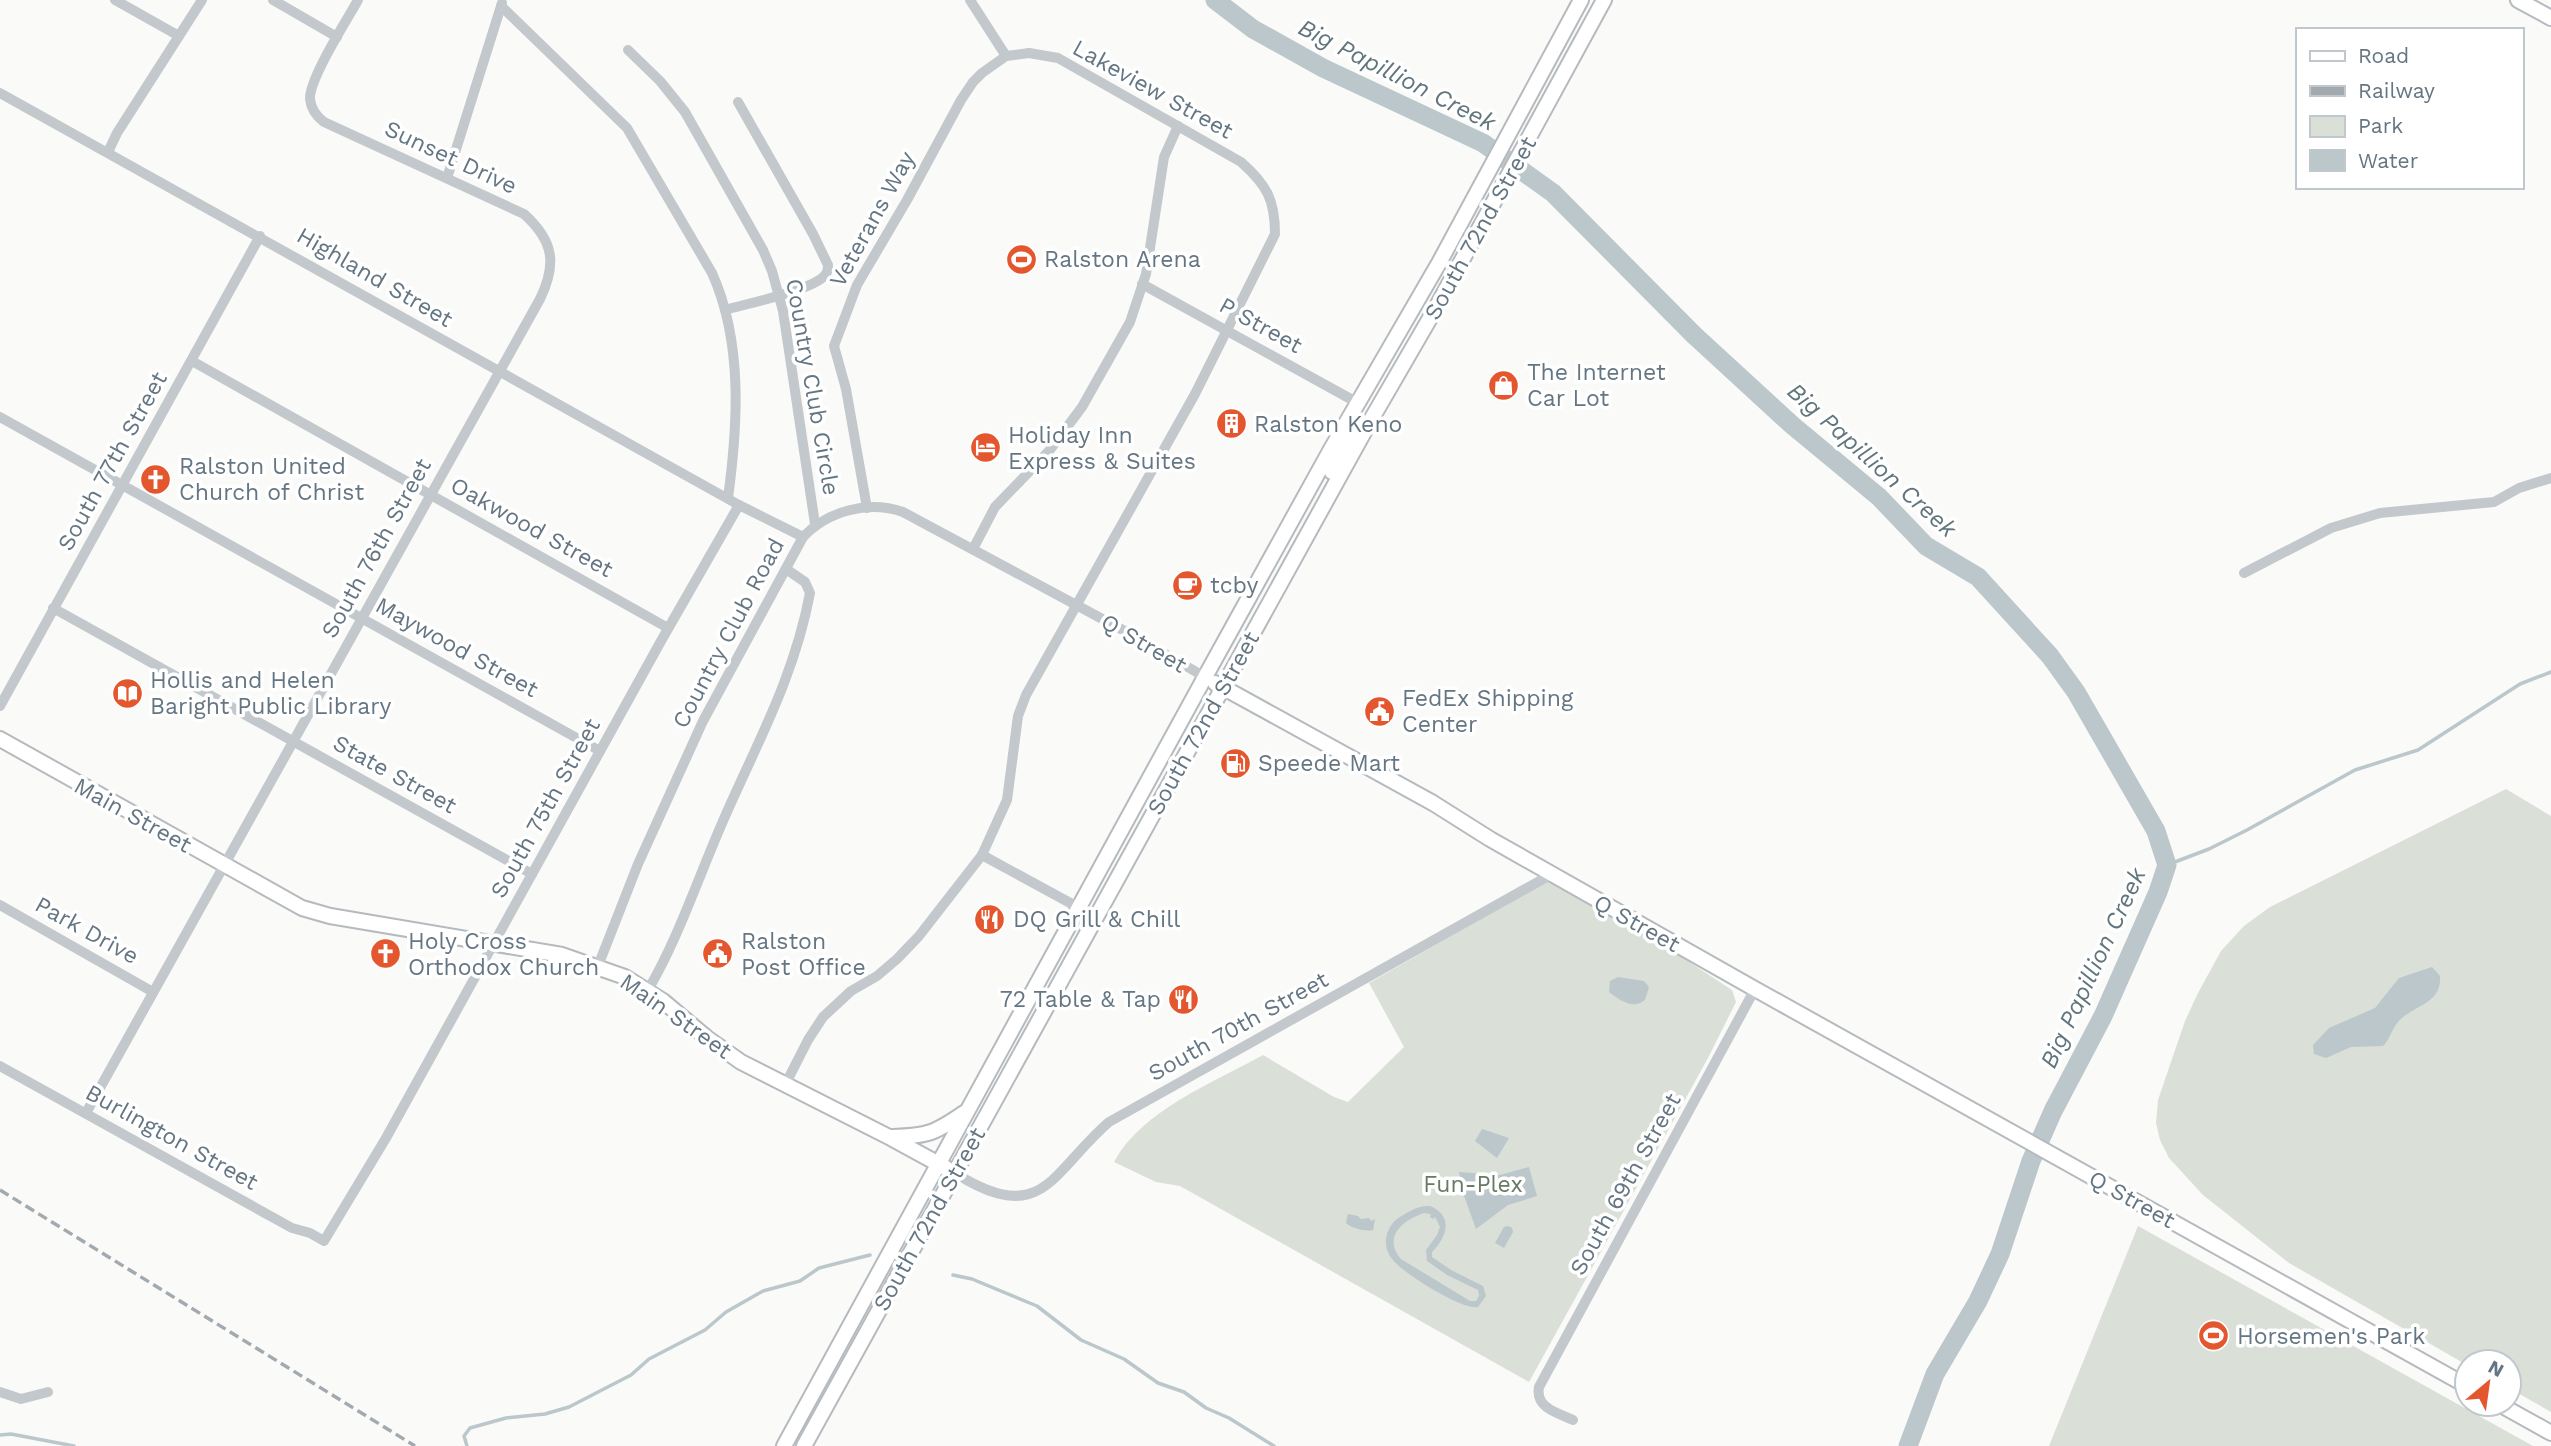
<svg xmlns="http://www.w3.org/2000/svg" width="2551" height="1446" font-family="'Work Sans',sans-serif">
	<rect width="100%" height="100%" fill="#fafaf8"/>
	<g fill="#dadfd7">
		<polygon points="2506,789 2551,816 2551,1412 2509,1388 2509,1362 2467,1362 2467,1365 2289,1263 2203,1195 2169,1158 2160,1140 2156,1123 2158,1100 2185,1021 2198,993 2221,951 2244,926 2270,907"/>
		<path d="M1548 881 1654 939 1732 990 1736 1002 1708 1058 1529 1382 1180 1186 1156 1182 1114 1162C1142 1110 1213 1083 1263 1055L1334 1097 1348 1102 1404 1047 1369 983Z"/>
		<polygon points="2138,1226 2533,1446 2049,1446"/>
	</g>
	<g fill="#bbc7cb" fill-rule="evenodd">
		<path d="M2432 967 2440 976C2442 1005 2412 1005 2398 1022 2391 1030 2390 1039 2383 1046L2351 1047 2326 1058 2314 1054 2313 1045 2329 1028 2375 1008 2399 978Z"/>
		<path d="M1618 977 1644 981 1649 987 1645 1000C1632 1010 1620 1000 1609 992L1610 981Z"/>
		<polygon points="1482,1129 1509,1138 1497,1158 1475,1141"/>
		<polygon points="1529,1167 1537,1196 1508,1205 1476,1229 1463,1193 1459,1172 1500,1175"/>
		<path d="M1430 1206C1454 1216 1447 1237 1432 1252V1257L1451 1270 1483 1286 1486 1296 1478 1307C1463 1311 1403 1273 1393 1260 1381 1247 1385 1226 1400 1217 1409 1211 1419 1205 1430 1206ZM1424 1213 1431 1214 1430 1217 1433 1219 1435 1217 1440 1227 1437 1235 1426 1250 1427 1261 1447 1275 1478 1290 1479 1296 1476 1301H1470L1401 1259C1382 1237 1403 1220 1424 1213Z"/>
		<path d="M1348 1214 1358 1216 1361 1219 1369 1218 1371 1221 1375 1219 1373 1230C1366 1232 1351 1228 1346 1223Z"/>
		<polygon points="1508,1226 1512,1228 1513,1232 1504,1248 1495,1243 1504,1227"/>
	</g>
	<g fill="none" stroke-linecap="round" stroke-linejoin="round">
		<g stroke="#bbc7cb" stroke-width="3.5">
			<polyline points="2167,865 2209,849 2247,830 2355,770 2418,750 2520,684 2551,672"/>
			<polyline points="953,1275 972,1279 1037,1306 1081,1340 1124,1359 1158,1383 1184,1392 1206,1408 1229,1418 1274,1446"/>
			<polyline points="0,1435 11,1434 74,1446"/>
			<polyline points="467,1446 464,1436 470,1428 506,1418 545,1414 569,1407 631,1375 649,1359 705,1330 726,1312 763,1291 800,1281 819,1268 870,1255"/>
		</g>
		<polyline stroke="#bbc7cb" stroke-width="19" points="1215,0 1253,29 1323,68 1483,143 1553,193 1694,335 1792,425 1879,497 1926,546 1978,577 2050,656 2076,692 2156,831 2167,865 2158,892 2103,1016 2053,1111 2031,1161 2000,1254 1978,1301 1935,1374 1908,1446"/>
		<defs>
			<g id="major">
				<polyline points="2518,0 2551,18"/>
				<polyline points="1332,472 1354,428"/>
				<polyline points="1215,683 1433,803 1490,839 1755,989 2467,1386"/>
				<polyline points="0,739 302,908 330,916 562,955 625,977 663,1001 707,1038 741,1062 891,1138 946,1168"/>
				<path d="M893 1137C928 1136 935 1133 964 1113"/>
				<polyline points="2499,1404 2551,1433"/>
				<polyline points="784,1446 1205,677 1330,451 1439,263 1581,0"/>
				<polyline points="804,1446 1364,432 1437,306 1604,0"/>
			</g>
		</defs>
		<use href="#major" stroke="#b5babe" stroke-width="18"/>
		<g stroke="#c3c8cc" stroke-width="10">
			<polyline points="115,0 179,36"/>
			<polyline points="273,0 337,37"/>
			<polyline points="970,0 1006,56"/>
			<path d="M501 6 627 128 712 273C743 342 738 424 728 498"/>
			<polyline points="628,50 660,81 685,112 763,250 772,271 783,311 815,524"/>
			<polyline points="0,93 739,505 803,537"/>
			<polyline points="108,152 117,133 202,0"/>
			<polyline points="447,178 502,3"/>
			<polyline points="1142,284 1358,403"/>
			<path d="M725 310C745 304 814 290 825 275 828 272 828 269 828 265L813 234 738 102"/>
			<polyline points="192,361 668,628"/>
			<polyline points="0,417 600,751"/>
			<polyline points="973,549 995,507 1049,451 1082,407 1130,322 1146,274 1164,157 1178,126"/>
			<polyline points="2244,573 2331,528 2380,513 2494,502 2519,488 2551,478"/>
			<polyline points="53,608 532,874"/>
			<polyline points="0,706 260,236"/>
			<polyline points="982,855 1096,917"/>
			<polyline points="0,905 153,992"/>
			<path d="M598 966 638 864 703 721 803 537C828 511 868 500 903 512L1134 636 1205 677"/>
			<path d="M648 990C679 937 698 878 723 821 757 743 794 678 810 593L805 582 786 569"/>
			<polyline points="0,1066 292,1228 310,1233 324,1241 386,1138 661,641 739,505"/>
			<path d="M785 1085 808 1040 823 1017 851 991 877 976 897 959 919 936 982 855 1007 800 1018 716 1026 695 1195 394 1275 234C1275 200 1267 185 1241 162L1058 58 1029 53 1006 56 982 73 973 82 961 100 907 200 857 285 834 346 846 389 867 508"/>
			<path d="M86 1113 540 299C557 264 554 241 524 214L324 122C316 116 311 109 310 99 309 79 347 20 358 0"/>
			<path d="M955 1173C1043 1229 1052 1171 1109 1122L1552 874"/>
			<polyline points="0,1392 21,1399 48,1392"/>
			<path d="M1573 1420C1558 1413 1535 1408 1539 1387L1755 989"/>
		</g>
		<use href="#major" stroke="#fff" stroke-width="14"/>
		<polyline stroke="#a2aab0" stroke-width="3.5" stroke-dasharray="10 5" stroke-linecap="butt" points="0,1190 415,1446"/>
	</g>
	<defs>
		<symbol id="stadium-disc" viewBox="-11 -11 22 22"><circle r="9.5" fill="#e4572e" stroke="#fff"/><path d="M0-5a6.5 5 0 1 0 0 10a6.5 5 0 1 0 0-10ZM-3.5-1.8h7v3.6h-7Z" fill="#fff"/></symbol>
		<symbol id="shop-disc" viewBox="-11 -11 22 22"><circle r="9.5" fill="#e4572e" stroke="#fff"/><path d="M-5-2.5h2.3a2.7 3.5 0 0 1 5.4 0H5L5.5 6h-11ZM-1.5-2.5h3a1.5 2.3 0 0 0-3 0Z" fill="#fff"/></symbol>
		<symbol id="building-disc" viewBox="-11 -11 22 22"><circle r="9.5" fill="#e4572e" stroke="#fff"/><path d="M-4-6H4V6H1V3H-1V6H-4ZM-2.5-4.3h1.7v1.8h-1.7ZM.8-4.3h1.7v1.8H.8ZM-2.5-1h1.7V.8h-1.7ZM.8-1h1.7V.8H.8Z" fill="#fff"/></symbol>
		<symbol id="hotel-disc" viewBox="-11 -11 22 22"><circle r="9.5" fill="#e4572e" stroke="#fff"/><path d="M-6-4.5h1.5V1H6V5H4.5V3h-9V5H-6ZM-4 0a1.8 1.8 0 1 1 3.6 0ZM.5 0V-2.5h3Q6-2.5 6 0Z" fill="#fff"/></symbol>
		<symbol id="church-disc" viewBox="-11 -11 22 22"><circle r="9.5" fill="#e4572e" stroke="#fff"/><path d="M-1.2-6h2.4v3.5h3.3v2.4h-3.3V6h-2.4V-.1h-3.3v-2.4h3.3Z" fill="#fff"/></symbol>
		<symbol id="cafe-disc" viewBox="-11 -11 22 22"><circle r="9.5" fill="#e4572e" stroke="#fff"/><path d="M-5.5-4.5H6V0H3Q3 3.5 0 3.5H-2.5Q-5.5 3.5-5.5 0ZM3-3.2v2h1.7v-2ZM-6 4.5H4V6H-6Z" fill="#fff"/></symbol>
		<symbol id="library-disc" viewBox="-11 -11 22 22"><circle r="9.5" fill="#e4572e" stroke="#fff"/><path d="M-6-4Q-3-5.5-.7-3.5V5Q-3 3-6 4ZM6-4Q3-5.5 .7-3.5V5Q3 3 6 4Z" fill="#fff"/></symbol>
		<symbol id="civic-disc" viewBox="-11 -11 22 22"><circle r="9.5" fill="#e4572e" stroke="#fff"/><path d="M-.6-6.5H3V-4.5H.6V-3L4-1V1h2V6H-6V1h2V-1L-.6-3ZM-1.2 2.5V6h2.4V2.5Z" fill="#fff"/></symbol>
		<symbol id="fuel-disc" viewBox="-11 -11 22 22"><circle r="9.5" fill="#e4572e" stroke="#fff"/><path d="M-5.5-6h7V0h2V4h1.3V-2.5L3-4.5l.8-.8L6-3V5H2.5V1h-1V6h-7ZM-4.2-4.7v3.2H.2V-4.7Z" fill="#fff"/></symbol>
		<symbol id="restaurant-disc" viewBox="-11 -11 22 22"><circle r="9.5" fill="#e4572e" stroke="#fff"/><path d="M-5-6h1v4h1v-4h1v4h1v-4h1v5L-1.5 .5V6h-2V.5L-5-1ZM5-6V6H3V1.5H1.5Q1.5-4 5-6Z" fill="#fff"/></symbol>
	</defs>
	<g fill-rule="evenodd">
		<use href="#stadium-disc" x="1004" y="242" width="35" height="35"/>
		<use href="#shop-disc" x="1486" y="368" width="35" height="35"/>
		<use href="#building-disc" x="1214" y="406" width="35" height="35"/>
		<use href="#hotel-disc" x="968" y="430" width="35" height="35"/>
		<use href="#church-disc" x="138" y="462" width="35" height="35"/>
		<use href="#cafe-disc" x="1170" y="568" width="35" height="35"/>
		<use href="#library-disc" x="110" y="676" width="35" height="35"/>
		<use href="#civic-disc" x="1362" y="694" width="35" height="35"/>
		<use href="#fuel-disc" x="1218" y="746" width="35" height="35"/>
		<use href="#restaurant-disc" x="972" y="902" width="35" height="35"/>
		<use href="#church-disc" x="368" y="936" width="35" height="35"/>
		<use href="#civic-disc" x="700" y="936" width="35" height="35"/>
		<use href="#restaurant-disc" x="1166" y="982" width="35" height="35"/>
		<use href="#stadium-disc" x="2196" y="1318" width="35" height="35"/>
	</g>
	<g text-anchor="middle" stroke-width="7" stroke-linejoin="round" paint-order="stroke">
		<g font-size="23" fill="#657683" stroke="#fff">
			<text transform="translate(1153 89) rotate(29)" y="8">Lakeview Street</text>
			<text transform="translate(451 157) rotate(25)" y="8">Sunset Drive</text>
			<text transform="translate(872 219) rotate(-61)" y="8">Veterans Way</text>
			<text transform="translate(1480 228) rotate(-61)" y="8">South 72nd Street</text>
			<text transform="translate(375 277) rotate(30)" y="8">Highland Street</text>
			<text transform="translate(1261 325) rotate(29)" y="8">P Street</text>
			<text transform="translate(813 387) rotate(80)" y="8">Country Club Circle</text>
			<text transform="translate(112 461) rotate(-61)" y="8">South 77th Street</text>
			<text transform="translate(532 527) rotate(29)" y="8">Oakwood Street</text>
			<text transform="translate(376 548) rotate(-61)" y="8">South 76th Street</text>
			<text transform="translate(728 633) rotate(-62)" y="8">Country Club Road</text>
			<text transform="translate(1144 643) rotate(30)" y="8">Q Street</text>
			<text transform="translate(457 647) rotate(29)" y="8">Maywood Street</text>
			<text transform="translate(1203 723) rotate(-61)" y="8">South 72nd Street</text>
			<text transform="translate(395 774) rotate(29)" y="8">State Street</text>
			<text transform="translate(545 808) rotate(-61)" y="8">South 75th Street</text>
			<text transform="translate(133 815) rotate(29)" y="8">Main Street</text>
			<text transform="translate(1637 923) rotate(29)" y="8">Q Street</text>
			<text transform="translate(87 930) rotate(29)" y="8">Park Drive</text>
			<text transform="translate(676 1016) rotate(35)" y="8">Main Street</text>
			<text transform="translate(1238 1026) rotate(-29)" y="8">South 70th Street</text>
			<text transform="translate(172 1137) rotate(29)" y="8">Burlington Street</text>
			<text transform="translate(1625 1184) rotate(-61)" y="8">South 69th Street</text>
			<text transform="translate(2132 1199) rotate(29)" y="8">Q Street</text>
			<text transform="translate(929 1219) rotate(-61)" y="8">South 72nd Street</text>
		</g>
		<g font-size="23" fill="#657683" stroke="#fff" text-anchor="start">
			<text x="1044" y="267">Ralston Arena</text>
			<text x="1527" y="380">The Internet<tspan x="1527" dy="26">Car Lot</tspan></text>
			<text x="1254" y="432">Ralston Keno</text>
			<text x="1008" y="443">Holiday Inn<tspan x="1008" dy="26">Express &amp; Suites</tspan></text>
			<text x="179" y="474">Ralston United<tspan x="179" dy="26">Church of Christ</tspan></text>
			<text x="1210" y="593">tcby</text>
			<text x="150" y="688">Hollis and Helen<tspan x="150" dy="26">Baright Public Library</tspan></text>
			<text x="1402" y="706">FedEx Shipping<tspan x="1402" dy="26">Center</tspan></text>
			<text x="1258" y="771">Speede Mart</text>
			<text x="1013" y="927">DQ Grill &amp; Chill</text>
			<text x="408" y="949">Holy Cross<tspan x="408" dy="26">Orthodox Church</tspan></text>
			<text x="741" y="949">Ralston<tspan x="741" dy="26">Post Office</tspan></text>
			<text x="1161" y="1007" text-anchor="end">72 Table &amp; Tap</text>
			<text x="2237" y="1344">Horsemen's Park</text>
		</g>
		<g font-size="23" fill="#687a64" stroke="#fff">
			<text x="1473" y="1192">Fun-Plex</text>
		</g>
		<g font-size="24" font-style="italic" fill="#60757c" stroke="#fff">
			<text transform="translate(1397 75) rotate(27)" y="8">Big Papillion Creek</text>
			<text transform="translate(1872 460) rotate(42)" y="8">Big Papillion Creek</text>
			<text transform="translate(2093 968) rotate(-65)" y="8">Big Papillion Creek</text>
		</g>
	</g>
	<rect x="2296" y="28" width="228" height="161" fill="#ffffff" stroke="#c1c8cd" stroke-width="2"/>
	<rect x="2310" y="51" width="35" height="10" fill="#ffffff" stroke="#c1c8cd" stroke-width="2"/>
	<text x="2358" y="63" font-size="21" fill="#657683">Road</text>
	<rect x="2310" y="86" width="35" height="10" fill="#a2aab0" stroke="#c1c8cd" stroke-width="2"/>
	<text x="2358" y="98" font-size="21" fill="#657683">Railway</text>
	<rect x="2310" y="116" width="35" height="21" fill="#dadfd7" stroke="#c1c8cd" stroke-width="2"/>
	<text x="2358" y="133" font-size="21" fill="#657683">Park</text>
	<rect x="2310" y="150" width="35" height="21" fill="#bbc7cb" stroke="#c1c8cd" stroke-width="2"/>
	<text x="2358" y="168" font-size="21" fill="#657683">Water</text>
	<g transform="translate(2488 1383) rotate(29)"><circle r="33" fill="#ffffff" stroke="#c1c8cd" stroke-width="2"/>
	<path d="M0-5L12 26L0 18L-12 26Z" fill="#e4572e"/>
	<text y="-10" font-size="19" font-weight="bold" text-anchor="middle" fill="#657683">N</text>
	</g>
</svg>
